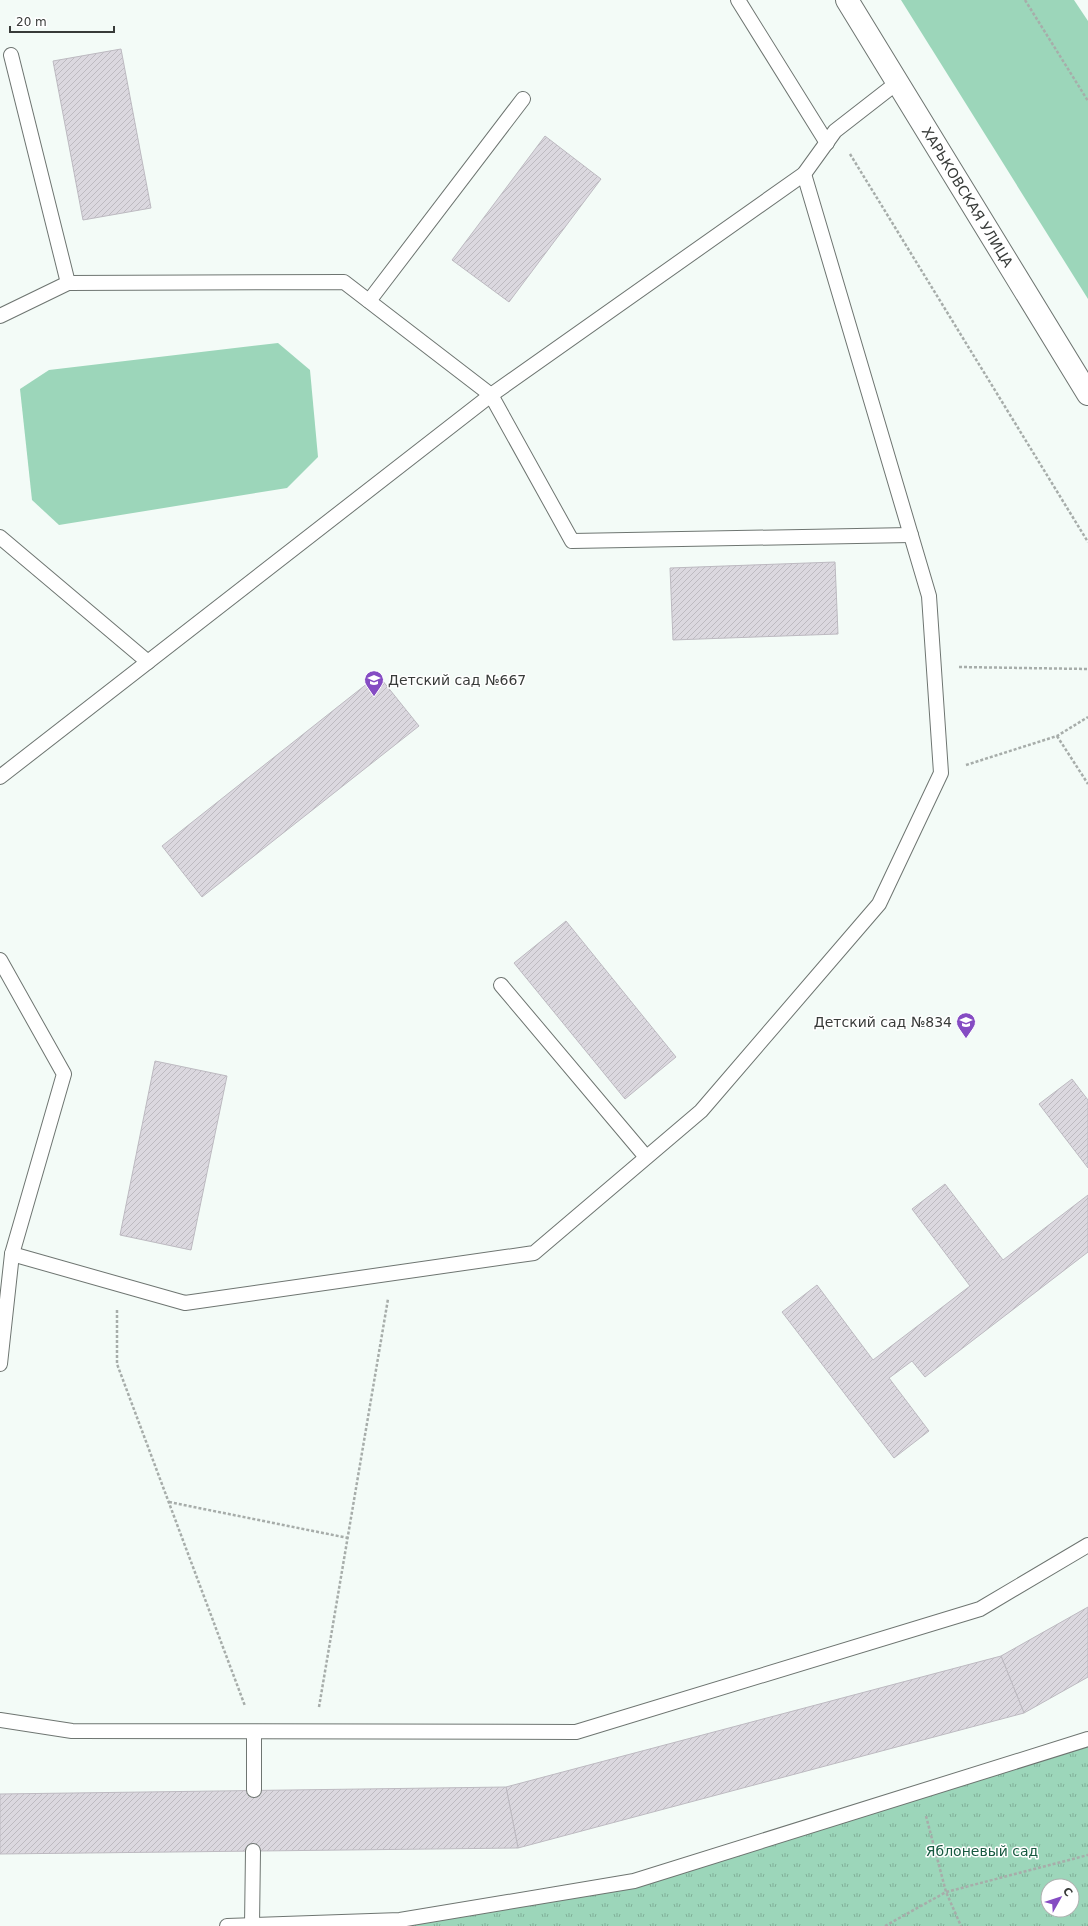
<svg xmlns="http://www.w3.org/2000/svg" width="1088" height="1926" font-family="'DejaVu Sans',sans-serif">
	<defs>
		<pattern id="park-tufts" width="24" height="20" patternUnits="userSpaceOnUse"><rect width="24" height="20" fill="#9cd6ba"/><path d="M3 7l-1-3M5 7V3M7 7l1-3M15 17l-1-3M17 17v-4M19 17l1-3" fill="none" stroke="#80af98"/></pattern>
		<pattern id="building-hatch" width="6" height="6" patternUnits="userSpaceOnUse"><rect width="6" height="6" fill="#dbd8df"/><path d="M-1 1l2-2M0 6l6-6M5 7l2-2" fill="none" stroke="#bdbac0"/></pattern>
	</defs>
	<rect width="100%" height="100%" fill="#f3fbf7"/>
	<g fill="#9cd6ba">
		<polygon points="901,0 1074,0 1088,21 1088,299"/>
		<polygon points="278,343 310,370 318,457 287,488 59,525 32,500 20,389 49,370"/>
	</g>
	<path fill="url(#park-tufts)" fill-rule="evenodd" d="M1088 1739V1926H273L400 1920 634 1881ZM1048 1886H1072V1910H1048Z"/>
	<g fill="url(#building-hatch)" stroke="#bdbac1">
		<polygon points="121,49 151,208 83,220 53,61"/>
		<polygon points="545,136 601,179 509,302 452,260"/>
		<polygon points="835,562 838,634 673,640 670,568"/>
		<polygon points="378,675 419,726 202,897 162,846"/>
		<polygon points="566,921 676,1057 625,1099 514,963"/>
		<polygon points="155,1061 227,1076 191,1250 120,1235"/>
		<polygon points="1072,1079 1088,1100 1088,1168 1039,1104"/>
		<polygon points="945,1184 1003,1260 1088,1195 1088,1252 925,1377 912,1361 889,1378 929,1431 894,1458 782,1312 817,1285 873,1360 970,1286 912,1209"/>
		<polygon points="1088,1607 1088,1677 1024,1713 1001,1656"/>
		<polygon points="1001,1656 1024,1713 518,1848 506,1787"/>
		<polygon points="506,1787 518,1848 0,1854 0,1794"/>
	</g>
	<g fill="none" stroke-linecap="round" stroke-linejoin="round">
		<defs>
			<g id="lane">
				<polyline points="738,0 827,143"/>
				<polyline points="11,55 68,283"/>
				<polyline points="369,301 523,99"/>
				<polyline points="0,316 68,283 344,282 491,395 572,541 911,535"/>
				<polyline points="0,537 148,662"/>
				<polyline points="0,777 491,395 804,174 835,131 898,82"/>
				<polyline points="0,960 64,1074 12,1254 185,1303 534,1253 701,1111 879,904 941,773 929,596 804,174"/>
				<polyline points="501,985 646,1157"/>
				<polyline points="0,1364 12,1254"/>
				<polyline points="0,1720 72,1731 576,1732 980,1609 1088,1545"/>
				<polyline points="254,1790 254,1732"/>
				<polyline points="252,1925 253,1851"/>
				<polyline points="227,1926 400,1920 634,1881 1088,1739"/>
			</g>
			<g id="secondary">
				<path id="s1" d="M847 0 1088 394"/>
			</g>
		</defs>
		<use href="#lane" stroke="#6e7571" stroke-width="16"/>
		<use href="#secondary" stroke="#6e7571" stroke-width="24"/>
		<g stroke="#a7adaa" stroke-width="2.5" stroke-dasharray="3 2" stroke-linecap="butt">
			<polyline points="1025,0 1088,101"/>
			<polyline points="850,154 1088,542"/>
			<polyline points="959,667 1088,669"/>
			<polyline points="1057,736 1088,784"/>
			<polyline points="966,765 1057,736 1088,717"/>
			<polyline points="117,1310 117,1364 245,1706"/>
			<polyline points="169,1502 348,1538"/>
			<polyline points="319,1707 388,1299"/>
			<polyline points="926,1816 946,1892 961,1926"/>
			<polyline points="885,1926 946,1892 1088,1855"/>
		</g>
		<use href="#lane" stroke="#fff" stroke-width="14"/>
		<use href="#secondary" stroke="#fff" stroke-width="22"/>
	</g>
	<defs>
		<symbol id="school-pin" viewBox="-11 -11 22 30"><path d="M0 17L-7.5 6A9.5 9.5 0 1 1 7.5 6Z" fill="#854cc3" stroke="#fff"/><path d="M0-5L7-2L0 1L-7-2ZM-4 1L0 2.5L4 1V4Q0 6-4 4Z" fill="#fff"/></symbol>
	</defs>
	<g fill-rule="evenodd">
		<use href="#school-pin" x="363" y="669" width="22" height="30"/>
		<use href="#school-pin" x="955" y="1011" width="22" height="30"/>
	</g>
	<g text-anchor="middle" stroke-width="3" stroke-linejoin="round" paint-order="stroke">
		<g font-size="14" fill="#383b39" stroke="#fff">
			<text dy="5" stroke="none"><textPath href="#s1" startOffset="231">ХАРЬКОВСКАЯ УЛИЦА</textPath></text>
		</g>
		<g font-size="14" fill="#383b39" stroke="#fff" text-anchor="start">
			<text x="388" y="685">Детский сад №667</text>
			<text x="952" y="1027" text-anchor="end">Детский сад №834</text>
		</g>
		<g font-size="14" fill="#175940" stroke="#fff">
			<text x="982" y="1856">Яблоневый сад</text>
		</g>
	</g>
	<g transform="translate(1060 1898) rotate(51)"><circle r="19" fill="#ffffff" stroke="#afb1b0"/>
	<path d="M0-3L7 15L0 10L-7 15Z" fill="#854cc3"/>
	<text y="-6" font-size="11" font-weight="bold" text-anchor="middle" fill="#383b39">С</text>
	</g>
	<path d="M10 26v6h104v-6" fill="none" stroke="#383b39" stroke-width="2"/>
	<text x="16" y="26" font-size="12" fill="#383b39" stroke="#ffffff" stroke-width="3" paint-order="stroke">20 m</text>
</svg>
